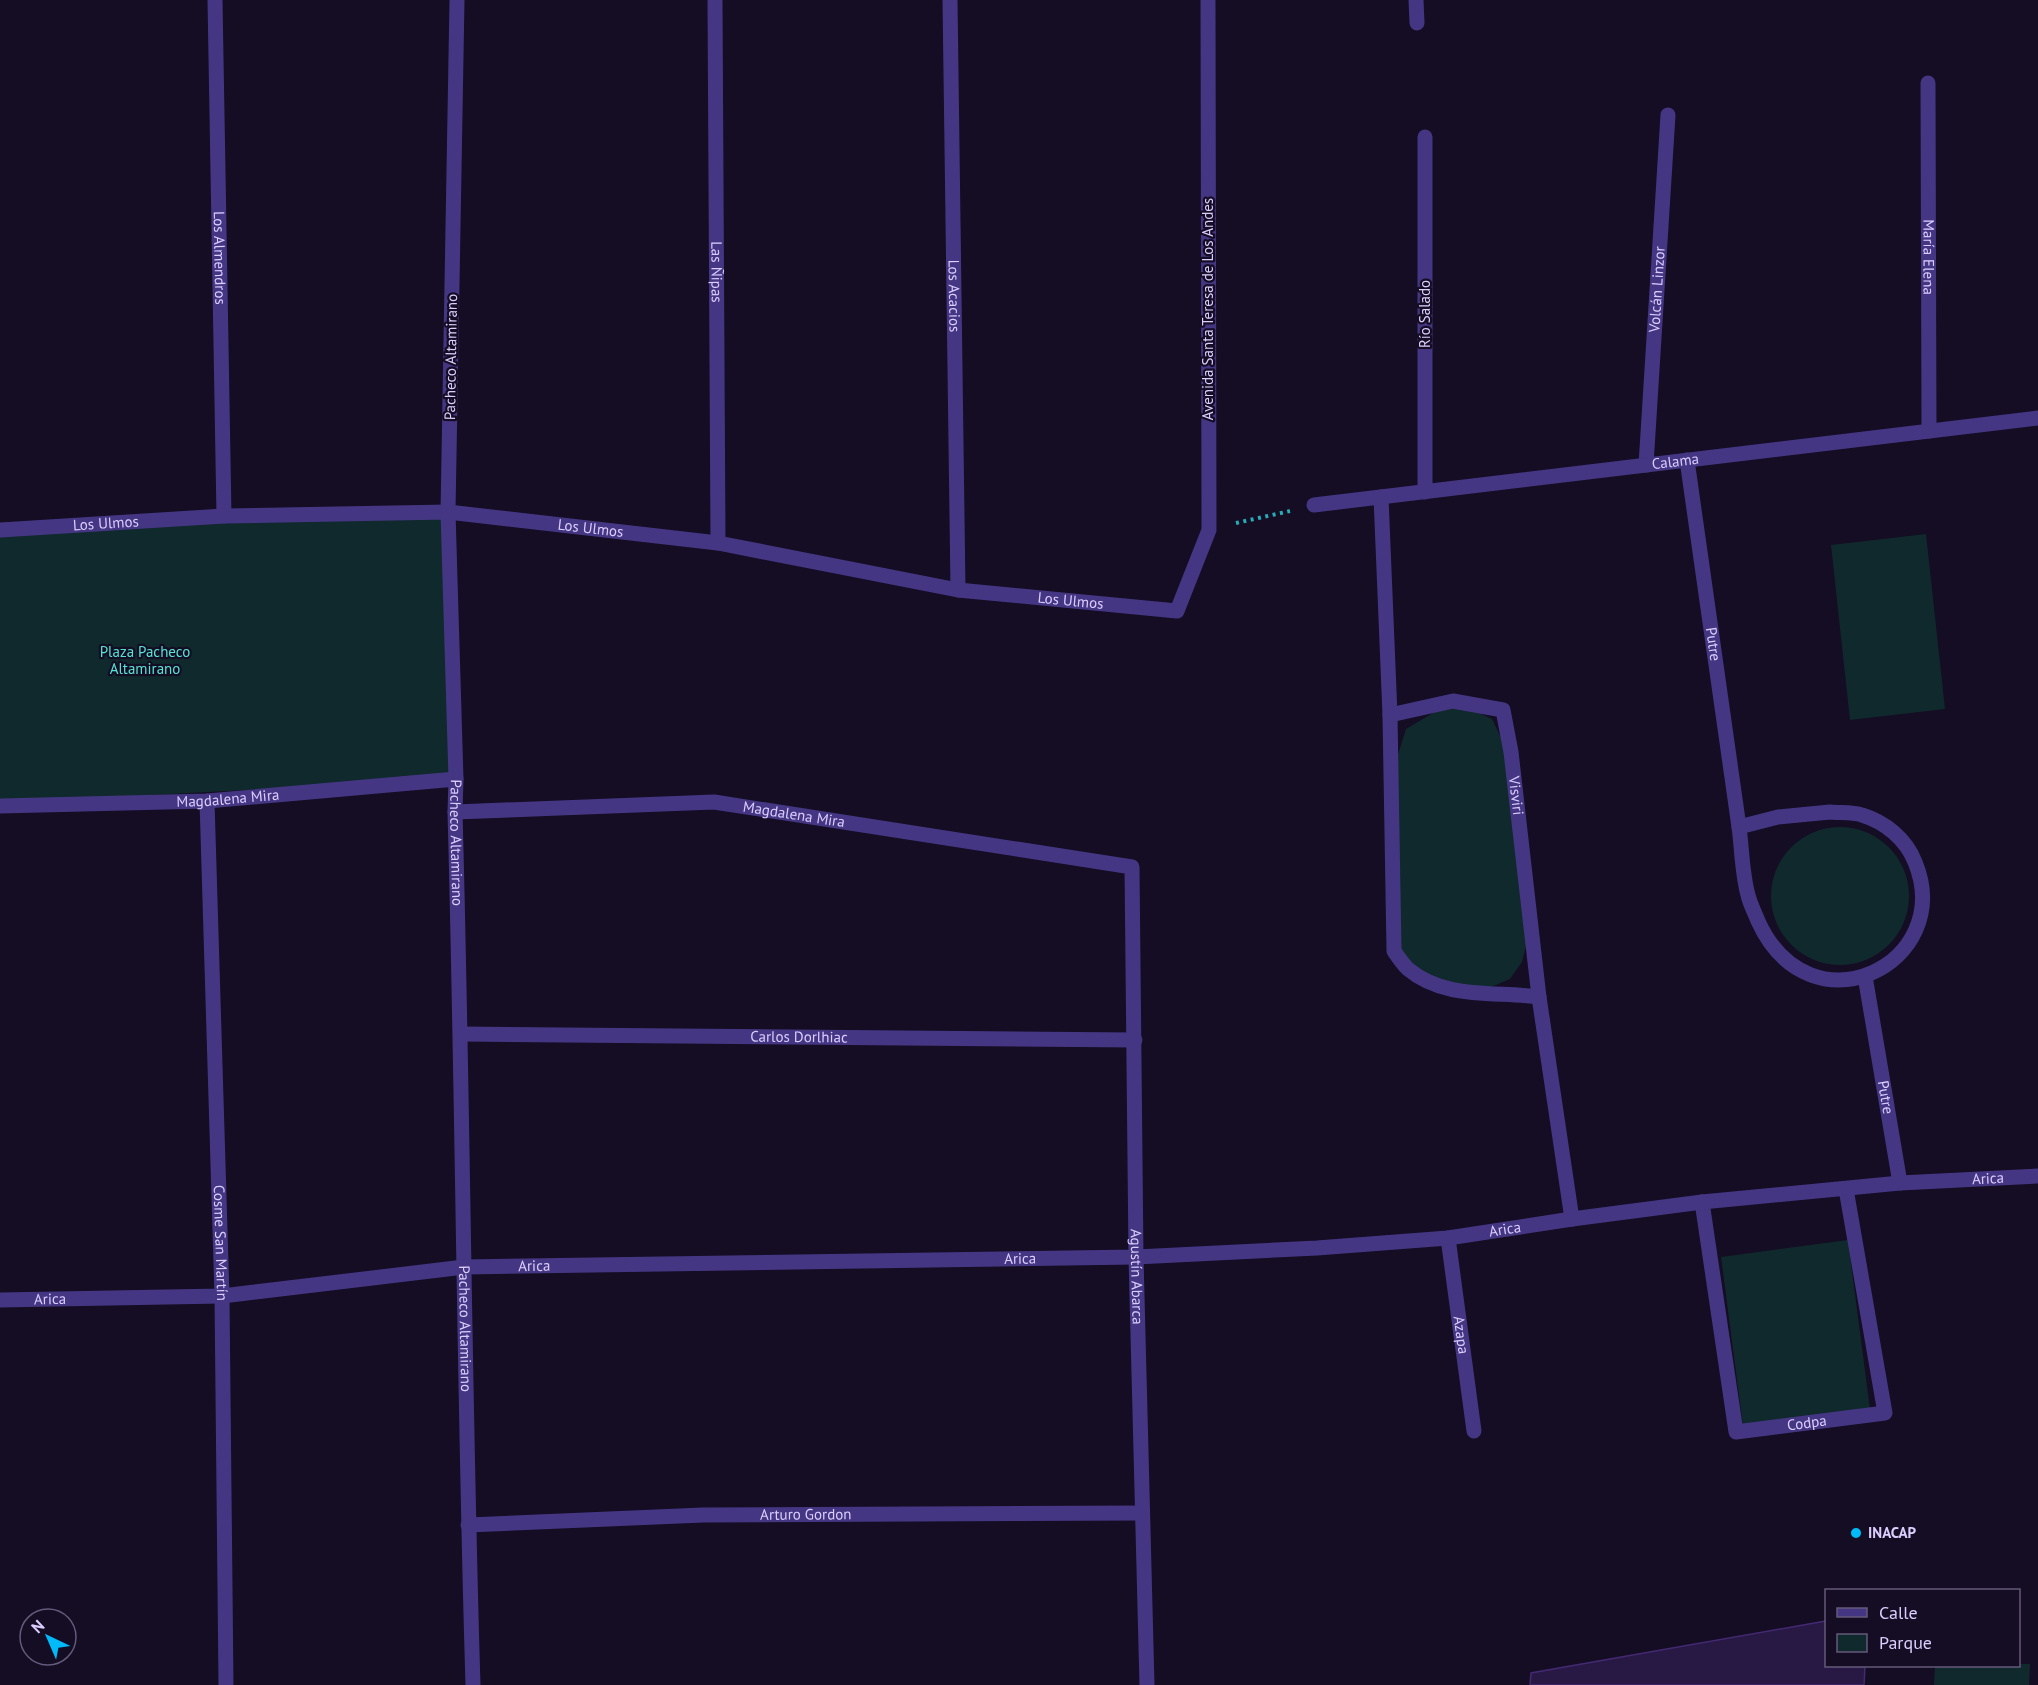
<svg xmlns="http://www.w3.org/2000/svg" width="2038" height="1685" font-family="'PT Sans',sans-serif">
	<rect width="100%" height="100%" fill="#140d23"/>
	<g fill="#10292d">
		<polygon points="448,512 456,779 0,803 0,532"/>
		<polygon points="1926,534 1945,709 1850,720 1831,545"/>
		<polygon points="1453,701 1492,719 1513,762 1531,926 1522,962 1510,979 1477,993 1433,984 1394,951 1390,780 1406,729"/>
		<circle cx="1840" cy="896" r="69"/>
		<polygon points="1848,1240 1870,1409 1743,1426 1721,1257"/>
		<polygon points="2019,1664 2030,1664 2029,1685 1934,1685 1935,1666 2018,1666"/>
	</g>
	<polygon fill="#281844" stroke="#432971" stroke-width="1.5" points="1826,1621 1826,1666 1865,1666 1864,1685 1530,1685 1531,1673"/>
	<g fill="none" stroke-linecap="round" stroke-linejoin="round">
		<polyline stroke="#29abb8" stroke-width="4" stroke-dasharray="3 4.5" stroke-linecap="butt" points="1236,523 1290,511"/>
		<g stroke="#453684" stroke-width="15">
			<path id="s1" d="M215 0 224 516"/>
			<path id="s2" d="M457 0 448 512 456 779 455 812C463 1103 464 1394 473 1685"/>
			<path id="s3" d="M715 0 718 543"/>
			<path id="s4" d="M950 0 958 590"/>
			<polyline points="1416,0 1417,23"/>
			<path id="s5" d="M1928 83 1929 431"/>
			<polyline points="1425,137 1425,492"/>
			<path id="s6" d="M1687 460 1739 827"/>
			<path id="s7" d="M1646 465 1668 115"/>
			<path d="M1381 497 1390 715 1394 951C1398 957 1403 964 1408 969 1445 1000 1495 991 1539 997"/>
			<path id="s8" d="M1314 505 2038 418"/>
			<path id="s9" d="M0 530 224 516 448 512 718 543 958 590 1177 611 1209 530 1208 0"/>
			<path id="s10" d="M1390 715 1453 701 1503 710 1511 752 1539 997 1572 1219"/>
			<path id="s11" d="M207 801 222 1296 226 1685"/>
			<path id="s12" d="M0 806 207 801 456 779"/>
			<path id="s13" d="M455 812 714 802 1132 867 1136 1257 1147 1685"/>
			<path d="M1830 812C1840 813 1853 812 1862 815 1885 822 1906 839 1915 862 1957 964 1810 1036 1758 921 1755 913 1750 904 1748 895 1742 874 1742 849 1739 827L1778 817Z"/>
			<path id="s14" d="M1865 976 1900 1183"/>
			<path id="s15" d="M461 1034 1135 1040"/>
			<path id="s16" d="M1702 1202 1736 1432 1885 1413 1846 1189"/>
			<path id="s17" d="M1448 1238 1474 1431"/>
			<path id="s18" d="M0 1300 222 1296 464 1267 1136 1257 1317 1248 1448 1238 1572 1219 1702 1202 1900 1183 2038 1176"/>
			<path id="s19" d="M468 1525 703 1515 1142 1513"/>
		</g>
	</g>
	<circle fill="#00baf9" stroke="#140d23" stroke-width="2" cx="1856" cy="1533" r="6"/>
	<g text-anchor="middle" stroke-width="4.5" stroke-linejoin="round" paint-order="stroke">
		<g font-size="15" fill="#dbceff" stroke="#140d23">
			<text dy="5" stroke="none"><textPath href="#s5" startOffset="174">María Elena</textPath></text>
			<text dy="5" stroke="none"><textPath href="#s1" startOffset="258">Los Almendros</textPath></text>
			<text dy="5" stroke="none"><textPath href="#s3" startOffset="272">Las Ñipas</textPath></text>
			<text dy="5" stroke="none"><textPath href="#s7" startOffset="176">Volcán Linzor</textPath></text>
			<text dy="5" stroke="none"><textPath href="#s4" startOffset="296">Los Acacios</textPath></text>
			<text transform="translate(1208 309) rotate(-90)" y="5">Avenida Santa Teresa de Los Andes</text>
			<text transform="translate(1425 314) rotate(-90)" y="5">Río Salado</text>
			<text transform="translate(451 357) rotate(-89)" y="5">Pacheco Altamirano</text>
			<text dy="5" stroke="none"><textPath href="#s8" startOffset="364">Calama</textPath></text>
			<text dy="5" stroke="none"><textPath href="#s9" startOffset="106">Los Ulmos</textPath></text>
			<text dy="5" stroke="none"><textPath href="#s9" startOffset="592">Los Ulmos</textPath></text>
			<text dy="5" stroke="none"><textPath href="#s9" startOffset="1078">Los Ulmos</textPath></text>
			<text dy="5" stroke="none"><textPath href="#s6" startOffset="186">Putre</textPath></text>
			<text dy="5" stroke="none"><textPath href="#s10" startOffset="202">Visviri</textPath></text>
			<text dy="5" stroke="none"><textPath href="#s12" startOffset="228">Magdalena Mira</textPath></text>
			<text dy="5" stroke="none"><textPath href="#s13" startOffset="340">Magdalena Mira</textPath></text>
			<text dy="5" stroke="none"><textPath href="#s2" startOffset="843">Pacheco Altamirano</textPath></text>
			<text dy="5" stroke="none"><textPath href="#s15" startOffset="338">Carlos Dorlhiac</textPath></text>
			<text dy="5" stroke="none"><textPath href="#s14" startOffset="123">Putre</textPath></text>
			<text dy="5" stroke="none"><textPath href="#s18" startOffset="1994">Arica</textPath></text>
			<text dy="5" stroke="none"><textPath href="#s18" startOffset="1508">Arica</textPath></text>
			<text dy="5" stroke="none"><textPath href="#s11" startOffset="442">Cosme San Martín</textPath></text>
			<text dy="5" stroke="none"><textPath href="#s18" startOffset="1022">Arica</textPath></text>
			<text dy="5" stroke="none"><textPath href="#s18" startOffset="536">Arica</textPath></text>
			<text dy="5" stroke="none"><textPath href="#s13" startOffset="1092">Agustín Abarca</textPath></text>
			<text dy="5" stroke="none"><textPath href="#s18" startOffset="50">Arica</textPath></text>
			<text dy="5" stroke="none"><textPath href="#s2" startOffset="1329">Pacheco Altamirano</textPath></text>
			<text dy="5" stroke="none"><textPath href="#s17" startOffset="98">Azapa</textPath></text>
			<text dy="5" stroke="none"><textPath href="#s16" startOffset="304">Codpa</textPath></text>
			<text dy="5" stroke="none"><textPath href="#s19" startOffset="338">Arturo Gordon</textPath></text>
		</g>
		<g font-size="15" fill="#56e4d6" stroke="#140d23">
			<text x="145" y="657">Plaza Pacheco<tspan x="145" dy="17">Altamirano</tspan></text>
		</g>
		<g font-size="15" font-weight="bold" fill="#dbceff" stroke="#140d23" text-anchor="start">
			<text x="1868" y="1538">INACAP</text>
		</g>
	</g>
	<rect x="1825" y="1589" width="195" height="78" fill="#140d23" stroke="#645a7b" stroke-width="1.5"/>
	<rect x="1837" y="1608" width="30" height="9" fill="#453684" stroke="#645a7b" stroke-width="1.5"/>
	<text x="1879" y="1619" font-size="18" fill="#dbceff">Calle</text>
	<rect x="1837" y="1634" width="30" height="18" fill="#10292d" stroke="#645a7b" stroke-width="1.5"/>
	<text x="1879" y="1649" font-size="18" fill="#dbceff">Parque</text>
	<g transform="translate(48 1637) rotate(316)"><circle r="28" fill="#140d23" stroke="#645a7b" stroke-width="1.5"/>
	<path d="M0-4.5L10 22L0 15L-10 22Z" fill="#00baf9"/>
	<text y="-9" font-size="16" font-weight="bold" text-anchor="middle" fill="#dbceff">N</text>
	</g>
</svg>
